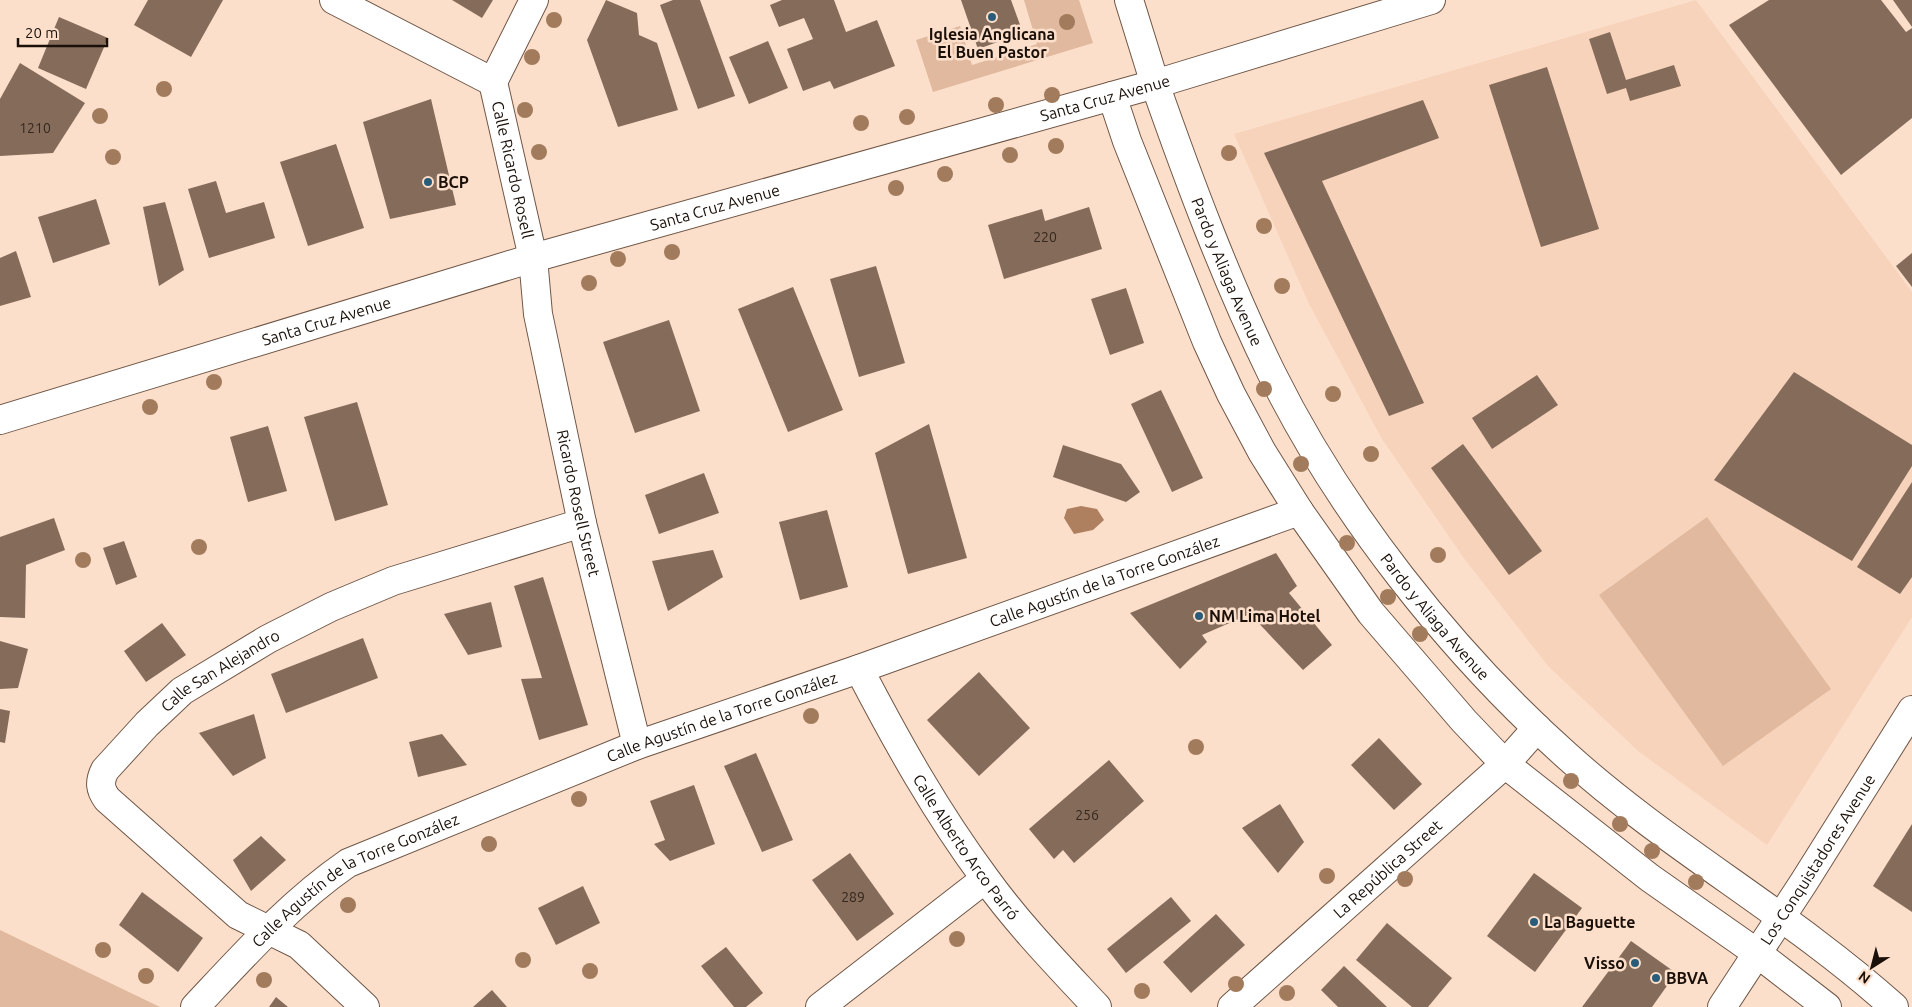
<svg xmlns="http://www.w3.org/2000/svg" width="1912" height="1007" font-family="Ubuntu,sans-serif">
	<rect width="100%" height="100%" fill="#fcdfcb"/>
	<polygon fill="#f7d3bb" points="1696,0 1912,292 1912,617 1767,845 1638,751 1548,666 1463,557 1382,439 1309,304 1234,134"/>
	<g fill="#e0b99f">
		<polygon points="1024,0 1079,0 1093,43 933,92 916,40 960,26 972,65 1037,44"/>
		<polygon points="1707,517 1831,689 1723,766 1599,595"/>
		<polygon points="0,930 160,1007 0,1007"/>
	</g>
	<polygon fill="#af8060" points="1081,506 1097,509 1104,520 1093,530 1074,534 1064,518 1067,509"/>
	<g fill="#856b5a">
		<polygon points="148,0 223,0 191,57 134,25"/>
		<polygon points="452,0 493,0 482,18"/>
		<polygon points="606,0 637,13 639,35 657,43 678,110 618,127 587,40"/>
		<polygon points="673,0 700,0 735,96 698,109 660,5"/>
		<polygon points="782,0 834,0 846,32 877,20 895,66 834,89 830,81 803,91 787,49 813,39 804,18 779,27 770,5"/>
		<polygon points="961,0 1011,0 1023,33 978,49"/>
		<polygon points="1769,0 1881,0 1906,32 1912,28 1912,118 1841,175 1729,25"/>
		<polygon points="1893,0 1912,0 1912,27"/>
		<polygon points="59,17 108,38 86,89 38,68"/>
		<polygon points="1610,32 1626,80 1674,65 1681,86 1630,101 1626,88 1607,94 1589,39"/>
		<polygon points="768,41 788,88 749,104 729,57"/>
		<polygon points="20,63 85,103 53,153 0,156 0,99"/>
		<polygon points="1547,67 1599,229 1541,247 1489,85"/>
		<polygon points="431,99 456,205 390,219 363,122"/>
		<polygon points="1423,100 1439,138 1322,181 1424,403 1389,416 1264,153"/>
		<polygon points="336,144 364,228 308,246 280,162"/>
		<polygon points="216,181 226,213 264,202 275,238 209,258 188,189"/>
		<polygon points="96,199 110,244 53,263 38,217"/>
		<polygon points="165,202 184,270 159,286 143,207"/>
		<polygon points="1089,207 1102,249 1004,279 988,225 1042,209 1045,221"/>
		<polygon points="16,251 31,297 0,306 0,258"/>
		<polygon points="1912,253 1912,287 1896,266"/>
		<polygon points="876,266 905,363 859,377 830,279"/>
		<polygon points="793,287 843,410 788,432 738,309"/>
		<polygon points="1126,288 1144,343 1110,355 1091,299"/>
		<polygon points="669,320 700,411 635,433 603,342"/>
		<polygon points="1794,372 1912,445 1912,466 1852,561 1714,480"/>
		<polygon points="1537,375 1558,405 1492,449 1472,418"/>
		<polygon points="1161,390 1203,478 1172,492 1131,404"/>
		<polygon points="357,402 388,505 335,521 304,417"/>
		<polygon points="929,424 967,558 908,574 875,453"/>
		<polygon points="268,426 287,491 248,502 230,437"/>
		<polygon points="1463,444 1542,551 1509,575 1431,468"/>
		<polygon points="1063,445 1121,464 1140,492 1126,502 1053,477"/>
		<polygon points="704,473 719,513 659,534 645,495"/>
		<polygon points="1912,482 1912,577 1900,594 1857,567"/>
		<polygon points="827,510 848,587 800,600 779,522"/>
		<polygon points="54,518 65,550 26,565 25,618 0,617 0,537"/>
		<polygon points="124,541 137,577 116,585 103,548"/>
		<polygon points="713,550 723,577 668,611 652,561"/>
		<polygon points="1276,553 1297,586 1289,593 1332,645 1303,670 1250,614 1202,635 1207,642 1180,669 1130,613"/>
		<polygon points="543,577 588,725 539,740 521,679 542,678 514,586"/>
		<polygon points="491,602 502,647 468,655 444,614"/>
		<polygon points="162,623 186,655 146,682 124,651"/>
		<polygon points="363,638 378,678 286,713 271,674"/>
		<polygon points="0,641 28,649 18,688 0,689"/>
		<polygon points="979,672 1030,728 979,776 927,720"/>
		<polygon points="0,709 10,711 5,743 0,742"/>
		<polygon points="254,714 266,758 233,776 199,733"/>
		<polygon points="442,734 467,765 418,777 409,742"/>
		<polygon points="1379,738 1422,784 1394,810 1351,765"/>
		<polygon points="756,753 793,840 762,852 724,766"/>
		<polygon points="1109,760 1144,801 1074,863 1063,850 1054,859 1029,829"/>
		<polygon points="694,785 715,844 670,861 654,844 665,840 650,801"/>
		<polygon points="1280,804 1304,842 1278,873 1242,828"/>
		<polygon points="1912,824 1912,912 1873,886"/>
		<polygon points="261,836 286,860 251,891 233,860"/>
		<polygon points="850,853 894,914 857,941 812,880"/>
		<polygon points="1534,873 1582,908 1535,972 1487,936"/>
		<polygon points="583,886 600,923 556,945 538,908"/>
		<polygon points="142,892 203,938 178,972 119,925"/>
		<polygon points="1171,897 1191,921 1126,973 1107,949"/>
		<polygon points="1216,914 1245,945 1191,993 1163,962"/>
		<polygon points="1387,923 1452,978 1428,1007 1412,1007 1356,960"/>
		<polygon points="1631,941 1676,973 1652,1007 1582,1007"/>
		<polygon points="726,947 763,993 746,1007 734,1007 701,966"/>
		<polygon points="1344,966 1387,1007 1338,1007 1321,990"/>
		<polygon points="492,990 507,1007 473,1007"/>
		<polygon points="276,997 288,1007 269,1007"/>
	</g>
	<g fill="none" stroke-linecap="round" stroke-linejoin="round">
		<defs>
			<g id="minor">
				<polyline points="334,0 493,82"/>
				<polyline points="1129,0 1155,84"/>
				<path id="s1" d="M493 82 533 258 538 314 582 523 637 745"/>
				<polyline points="493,82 534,0"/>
				<path id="s2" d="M859 669C897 742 936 812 985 878 1018 924 1058 965 1097 1007"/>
				<path id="s3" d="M195 1007C243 956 290 903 348 863L637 745 859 669 1299 511"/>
				<path id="s4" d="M365 1007 299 945 238 915 107 799C100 789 99 782 105 770L147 724 182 691 268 639 331 607 393 581 582 523"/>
				<polyline points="820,1007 985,879"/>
				<path id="s5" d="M1232 1007 1505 764 1537 728"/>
			</g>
			<g id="tertiary">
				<path id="s6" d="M1155 84C1189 181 1226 280 1271 372 1340 512 1450 651 1566 755 1669 848 1792 915 1894 1007"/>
				<polyline points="1112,96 1127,141 1207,342 1231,394 1262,452 1299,511 1371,613 1464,721 1505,764 1650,878 1757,953 1827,1007"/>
			</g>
			<g id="secondary">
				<path id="s7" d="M0 420 533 258 1155 84 1431 0"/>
				<path id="s8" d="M1722 1007 1804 882 1912 710"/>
			</g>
		</defs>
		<use href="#minor" stroke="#6f5646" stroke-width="30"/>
		<use href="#tertiary" stroke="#6f5646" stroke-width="30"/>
		<use href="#secondary" stroke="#6f5646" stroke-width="30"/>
		<use href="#minor" stroke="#fff" stroke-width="28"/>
		<use href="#tertiary" stroke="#fff" stroke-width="28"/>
		<use href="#secondary" stroke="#fff" stroke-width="28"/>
	</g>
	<g fill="#a17b5b">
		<circle cx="554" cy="20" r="8"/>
		<circle cx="1067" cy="22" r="8"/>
		<circle cx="532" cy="57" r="8"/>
		<circle cx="164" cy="89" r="8"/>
		<circle cx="1052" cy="95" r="8"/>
		<circle cx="996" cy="105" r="8"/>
		<circle cx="525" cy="110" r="8"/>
		<circle cx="100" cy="116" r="8"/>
		<circle cx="907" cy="117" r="8"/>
		<circle cx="861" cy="123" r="8"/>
		<circle cx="1056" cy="146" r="8"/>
		<circle cx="539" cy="152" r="8"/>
		<circle cx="1229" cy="153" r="8"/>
		<circle cx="1010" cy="155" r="8"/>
		<circle cx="113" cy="157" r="8"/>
		<circle cx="945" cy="174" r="8"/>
		<circle cx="896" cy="188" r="8"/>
		<circle cx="1264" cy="226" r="8"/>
		<circle cx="672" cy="252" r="8"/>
		<circle cx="618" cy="259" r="8"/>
		<circle cx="589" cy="283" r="8"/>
		<circle cx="1282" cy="286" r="8"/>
		<circle cx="214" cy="382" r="8"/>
		<circle cx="1264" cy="389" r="8"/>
		<circle cx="1333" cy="394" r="8"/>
		<circle cx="150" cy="407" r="8"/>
		<circle cx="1371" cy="454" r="8"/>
		<circle cx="1301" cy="464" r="8"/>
		<circle cx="1347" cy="543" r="8"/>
		<circle cx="199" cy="547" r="8"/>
		<circle cx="1438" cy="555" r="8"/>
		<circle cx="83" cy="560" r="8"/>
		<circle cx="1388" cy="597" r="8"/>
		<circle cx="1420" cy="634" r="8"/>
		<circle cx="811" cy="716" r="8"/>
		<circle cx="1196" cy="747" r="8"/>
		<circle cx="1571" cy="781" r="8"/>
		<circle cx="579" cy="799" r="8"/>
		<circle cx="1620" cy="824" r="8"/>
		<circle cx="489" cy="844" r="8"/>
		<circle cx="1652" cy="851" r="8"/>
		<circle cx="1327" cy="876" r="8"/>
		<circle cx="1405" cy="879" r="8"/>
		<circle cx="1696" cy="882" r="8"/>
		<circle cx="348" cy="905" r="8"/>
		<circle cx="957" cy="939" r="8"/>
		<circle cx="103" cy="950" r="8"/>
		<circle cx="523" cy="960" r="8"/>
		<circle cx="590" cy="971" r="8"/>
		<circle cx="146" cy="976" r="8"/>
		<circle cx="264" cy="980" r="8"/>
		<circle cx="1236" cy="984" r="8"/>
		<circle cx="1142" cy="991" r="8"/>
		<circle cx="1287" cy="993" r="8"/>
	</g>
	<g fill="#285c78" stroke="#fcdfcb" stroke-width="2">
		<circle cx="992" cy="17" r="5"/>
		<circle cx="428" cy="182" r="5"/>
		<circle cx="1199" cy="616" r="5"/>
		<circle cx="1534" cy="922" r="5"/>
		<circle cx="1635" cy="963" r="5"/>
		<circle cx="1656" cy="978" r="5"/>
	</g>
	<g text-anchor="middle" stroke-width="5" stroke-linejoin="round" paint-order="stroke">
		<g font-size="14" fill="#35271d">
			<text x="35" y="133">1210</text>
			<text x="1045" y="242">220</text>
			<text x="1087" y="820">256</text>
			<text x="853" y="902">289</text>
		</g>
		<g font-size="16" font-weight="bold" fill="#1a1009" stroke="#fcdfcb" text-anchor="start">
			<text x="992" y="40" text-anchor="middle">Iglesia Anglicana<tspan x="992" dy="18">El Buen Pastor</tspan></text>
			<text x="438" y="188">BCP</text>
			<text x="1209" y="622">NM Lima Hotel</text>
			<text x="1544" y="928">La Baguette</text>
			<text x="1625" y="969" text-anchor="end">Visso</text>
			<text x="1666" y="984">BBVA</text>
		</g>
		<g font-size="16" fill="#1a1009" stroke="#fcdfcb">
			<text dy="6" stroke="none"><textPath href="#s7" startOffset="1151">Santa Cruz Avenue</textPath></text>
			<text dy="6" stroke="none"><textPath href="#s1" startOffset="90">Calle Ricardo Rosell</textPath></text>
			<text dy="6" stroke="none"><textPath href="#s7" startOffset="746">Santa Cruz Avenue</textPath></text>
			<text dy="6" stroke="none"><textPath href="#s6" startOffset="201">Pardo y Aliaga Avenue</textPath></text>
			<text dy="6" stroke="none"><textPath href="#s7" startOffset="341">Santa Cruz Avenue</textPath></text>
			<text dy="6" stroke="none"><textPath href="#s1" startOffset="430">Ricardo Rosell Street</textPath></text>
			<text dy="6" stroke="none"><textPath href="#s3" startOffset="1018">Calle Agustín de la Torre González</textPath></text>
			<text dy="6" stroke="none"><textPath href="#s6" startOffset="606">Pardo y Aliaga Avenue</textPath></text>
			<text dy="6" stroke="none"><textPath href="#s4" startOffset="518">Calle San Alejandro</textPath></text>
			<text dy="6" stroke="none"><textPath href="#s3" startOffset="612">Calle Agustín de la Torre González</textPath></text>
			<text dy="6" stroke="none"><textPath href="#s2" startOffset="208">Calle Alberto Arco Parró</textPath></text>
			<text dy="6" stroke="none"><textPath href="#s8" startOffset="176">Los Conquistadores Avenue</textPath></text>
			<text dy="6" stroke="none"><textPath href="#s5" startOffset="208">La República Street</textPath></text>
			<text dy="6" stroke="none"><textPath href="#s3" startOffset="208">Calle Agustín de la Torre González</textPath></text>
		</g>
	</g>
	<g transform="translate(1872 967) rotate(216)" stroke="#fcdfcb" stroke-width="4" paint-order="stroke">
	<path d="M0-4L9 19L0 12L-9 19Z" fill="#1a1009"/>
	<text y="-8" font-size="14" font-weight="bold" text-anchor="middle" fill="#1a1009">N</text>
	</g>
	<path d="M18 38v8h89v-8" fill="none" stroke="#1a1009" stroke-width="2.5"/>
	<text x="25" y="38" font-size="15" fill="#1a1009" stroke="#fcdfcb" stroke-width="4" paint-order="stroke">20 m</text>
</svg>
